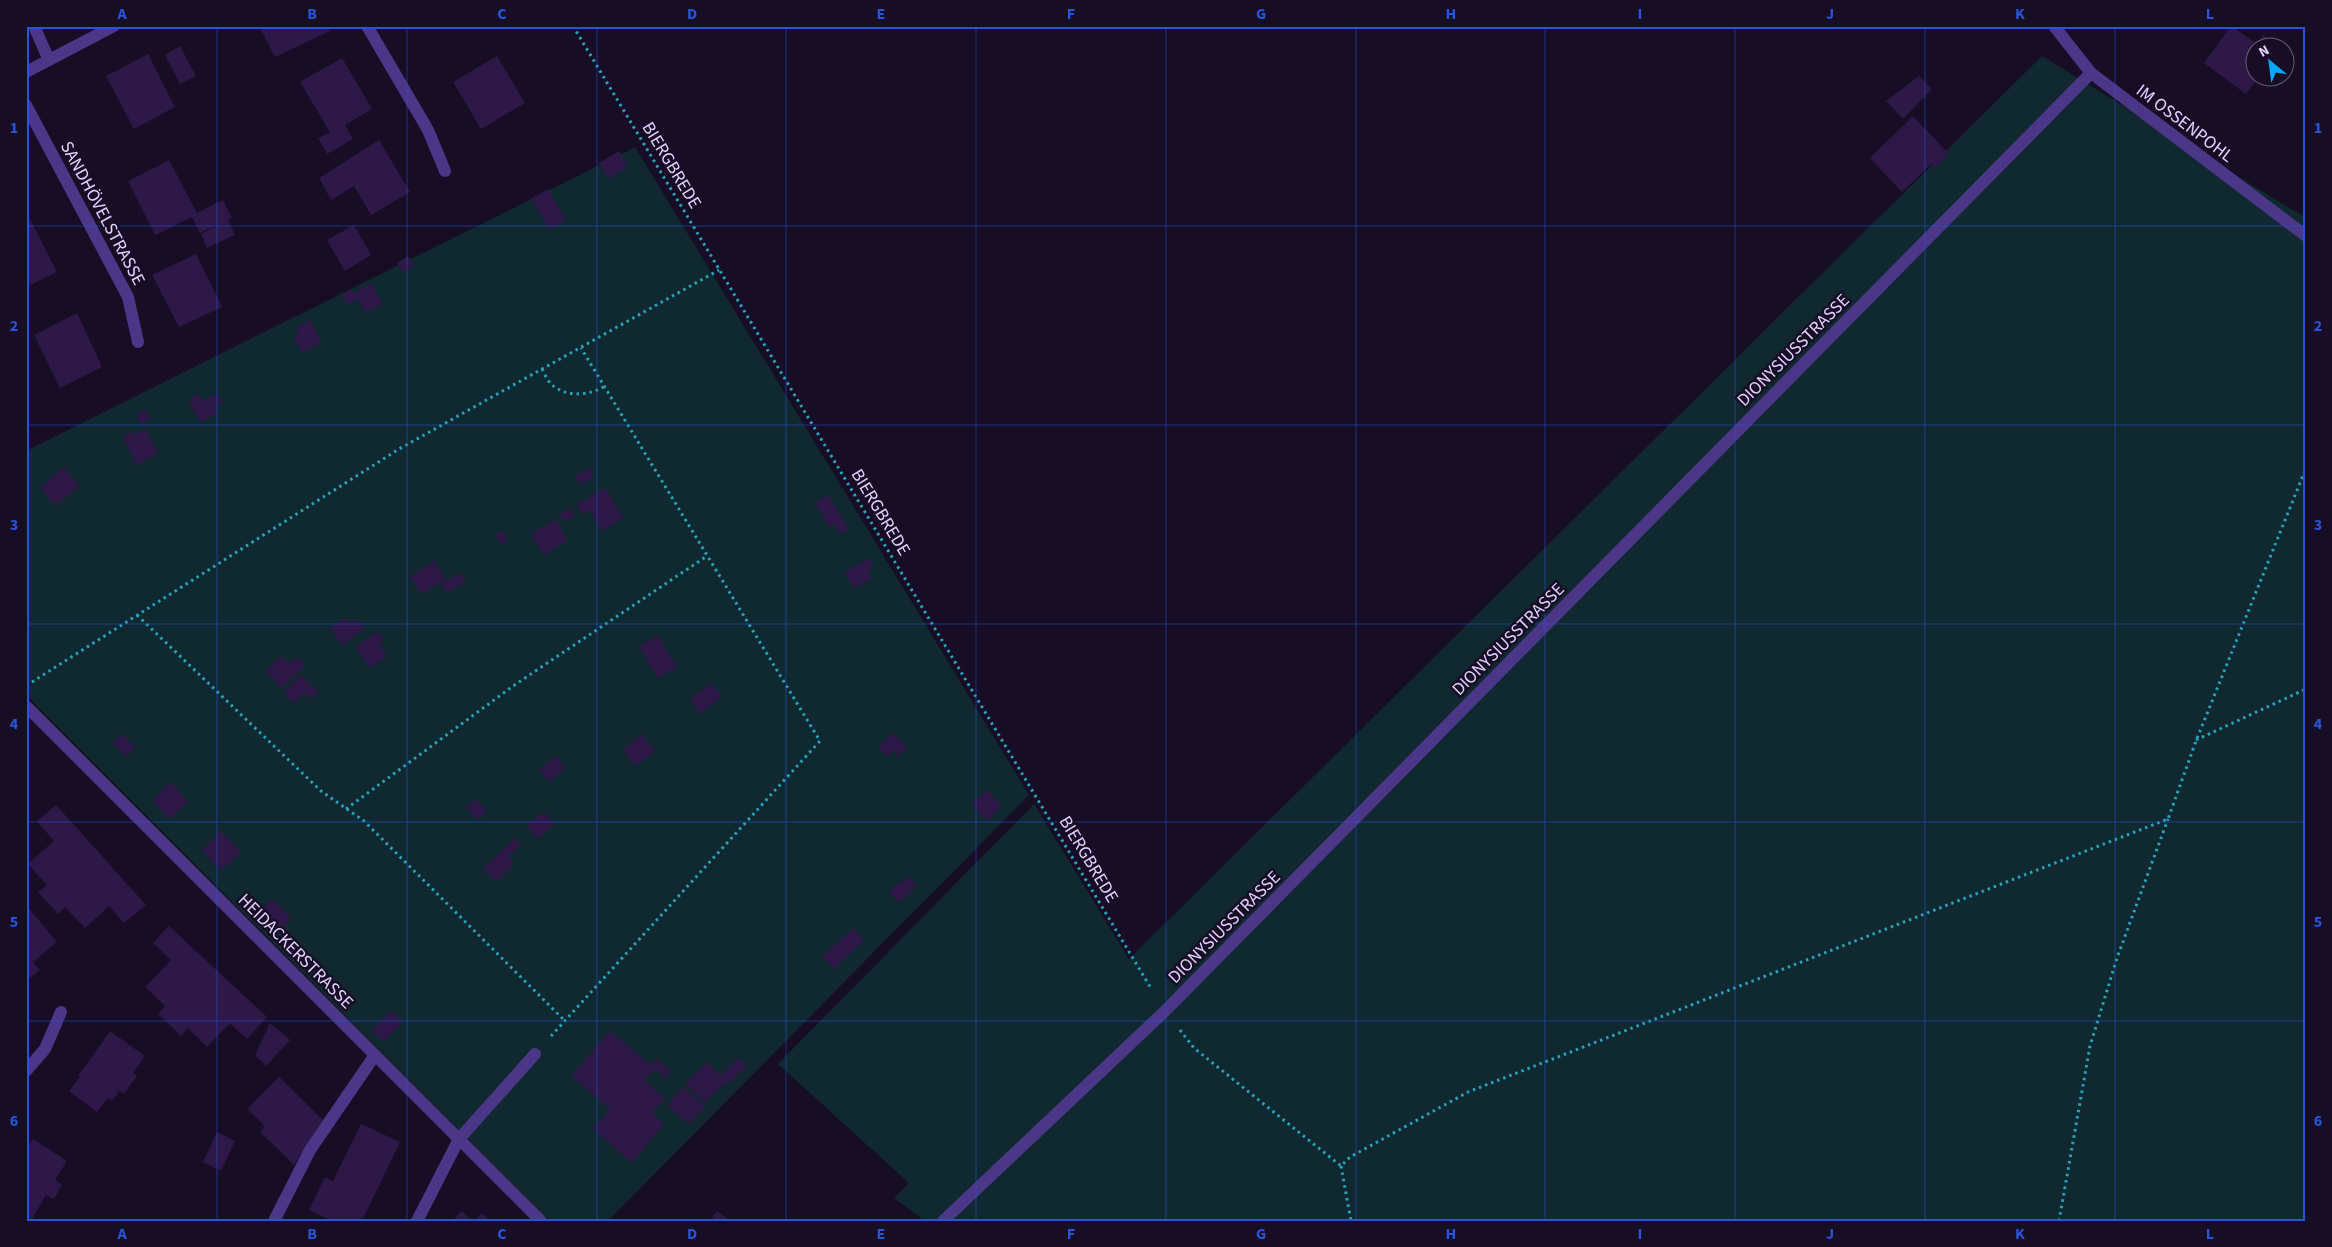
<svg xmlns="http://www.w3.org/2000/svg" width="2332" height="1247" font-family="'Source Sans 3',sans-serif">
	<rect width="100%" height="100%" fill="#170d25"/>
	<g fill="#102930">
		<polygon points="2042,56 2306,218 2306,1221 925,1221 894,1198 909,1183 778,1064 1034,804 1129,959"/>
		<polygon points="635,147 1029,795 608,1221 550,1221 26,695 26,451"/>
	</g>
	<g fill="#2d1847">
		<polygon points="259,26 327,26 330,31 275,57"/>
		<polygon points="2231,26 2257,44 2263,35 2280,48 2254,48 2254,78 2258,78 2246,94 2204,63"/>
		<polygon points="180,46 196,76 180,84 165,55"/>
		<polygon points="148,54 175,107 134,129 106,76"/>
		<polygon points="497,56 525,103 481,129 453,82"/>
		<polygon points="342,58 372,109 345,125 353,139 327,154 318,138 330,132 300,82"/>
		<polygon points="1919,76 1932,89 1903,119 1886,101"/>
		<polygon points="1913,116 1949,154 1935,168 1931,164 1902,192 1870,158"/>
		<polygon points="379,140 410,192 371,215 354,186 331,200 319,178"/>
		<polygon points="619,151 628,167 608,179 599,163"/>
		<polygon points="169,160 197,213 223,200 232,218 228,220 235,235 207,248 201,234 219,224 200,233 192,217 155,235 128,181"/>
		<polygon points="548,189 566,220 550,230 531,199"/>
		<polygon points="30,219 57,272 26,287 26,221"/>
		<polygon points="354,225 371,255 345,271 327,240"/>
		<polygon points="196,254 222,307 179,327 152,275"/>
		<polygon points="408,256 414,266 403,273 397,263"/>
		<polygon points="371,283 383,304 366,313 358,299 348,305 342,295 351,289 354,293"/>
		<polygon points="77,313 102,367 60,388 34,335"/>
		<polygon points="310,320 322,342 302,353 294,338 299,335 296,328"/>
		<polygon points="198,394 203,401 217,394 223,404 215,407 218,413 201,422 188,400"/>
		<polygon points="145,409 151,419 141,424 136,415"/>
		<polygon points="146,429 158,453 136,465 123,437 132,432 134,435"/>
		<polygon points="64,467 79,486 55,506 40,488"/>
		<polygon points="589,468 594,477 580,485 575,475"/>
		<polygon points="605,488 623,518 602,531 589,510 583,514 577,505"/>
		<polygon points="828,495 849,529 840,534 834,524 829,527 815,503"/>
		<polygon points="571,508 575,516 563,521 560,514"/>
		<polygon points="555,519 568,540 544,555 531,534"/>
		<polygon points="502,530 508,540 502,544 495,535"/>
		<polygon points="869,558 874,567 868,570 872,578 854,588 845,572"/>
		<polygon points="434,561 446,579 421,594 410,577"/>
		<polygon points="461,573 466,581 447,593 441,584"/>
		<polygon points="346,618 350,624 358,619 364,629 342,646 330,628"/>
		<polygon points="378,632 384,640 379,644 387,656 370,668 355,647"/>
		<polygon points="657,635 677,667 658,678 639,647"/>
		<polygon points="281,656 290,664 297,657 305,666 281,688 265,671"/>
		<polygon points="301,675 318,692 311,699 305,693 294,703 283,693"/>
		<polygon points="711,683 722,696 701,714 690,699"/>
		<polygon points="892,733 907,747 898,756 893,751 888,757 878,747"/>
		<polygon points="122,734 135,747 126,757 112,743"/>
		<polygon points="642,734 655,751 636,766 623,750"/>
		<polygon points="556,756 565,768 549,782 539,769"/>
		<polygon points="171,782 188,802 169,819 152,800"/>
		<polygon points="987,790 1002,806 987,821 971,804"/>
		<polygon points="476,799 487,811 477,820 466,807"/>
		<polygon points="56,805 146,905 124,923 109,906 85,928 65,907 58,914 38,892 47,885 28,864 54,841 37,821"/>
		<polygon points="544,812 555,824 537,839 527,825"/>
		<polygon points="221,831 241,852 221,871 202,850"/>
		<polygon points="515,838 521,845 508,857 514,864 496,882 483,868"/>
		<polygon points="909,877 917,886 899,902 889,892 899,882 901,884"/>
		<polygon points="272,899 292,918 279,932 262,910"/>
		<polygon points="27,906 57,942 33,962 40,970 26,981"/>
		<polygon points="169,926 267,1017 247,1039 230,1023 207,1047 188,1028 181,1036 158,1014 165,1006 145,987 171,960 153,943"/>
		<polygon points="853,928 864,940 834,969 822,957"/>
		<polygon points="392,1011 403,1022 383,1042 372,1030"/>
		<polygon points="270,1023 290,1040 266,1066 255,1055"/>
		<polygon points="110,1031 145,1056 133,1073 137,1076 124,1094 120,1091 112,1101 108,1098 97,1112 69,1091 80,1077 78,1076"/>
		<polygon points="610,1031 651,1065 656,1059 671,1071 665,1078 656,1069 644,1080 665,1098 652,1113 664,1124 632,1163 593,1129 610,1109 571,1076"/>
		<polygon points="738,1058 747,1066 728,1084 726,1082 704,1103 685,1084 707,1062 720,1076"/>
		<polygon points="279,1077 323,1120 294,1165 260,1132 265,1126 247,1109"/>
		<polygon points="683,1087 705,1106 689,1124 667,1105"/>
		<polygon points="361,1124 400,1142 362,1221 332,1221 309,1210 325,1177 333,1181"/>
		<polygon points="217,1132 235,1141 221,1171 203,1162"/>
		<polygon points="33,1139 67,1161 55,1180 62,1184 54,1199 46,1195 32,1219 35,1221 26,1221 26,1149"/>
		<polygon points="462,1211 472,1221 452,1221"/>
		<polygon points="717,1211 731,1221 710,1221"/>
		<polygon points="482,1213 490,1221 474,1221"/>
	</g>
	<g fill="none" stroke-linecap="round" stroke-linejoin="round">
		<g stroke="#28a3bd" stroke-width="3" stroke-dasharray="2.5 4" stroke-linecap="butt">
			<polyline points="573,26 1152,990"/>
			<path d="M542 369C544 373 547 379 550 383 565 398 589 396 605 386"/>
			<polyline points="137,615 321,791 364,821 565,1021"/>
			<polyline points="32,682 399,449 719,270"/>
			<polyline points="2196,740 2306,689"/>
			<polyline points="346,809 513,686 707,556"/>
			<polyline points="1180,1030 1194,1048 1341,1166 1350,1157 1468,1092 2168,819 2196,741 2306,468"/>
			<polyline points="551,1036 820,741 581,348"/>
			<polyline points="1341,1166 1351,1221"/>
			<polyline points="2059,1221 2090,1046 2117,958 2168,819"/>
		</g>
		<g stroke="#4c3687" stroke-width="12">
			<polyline points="34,26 49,60"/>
			<polyline points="459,1139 535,1054"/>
			<polyline points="274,1221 310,1150 375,1055"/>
		</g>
		<g stroke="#4c3687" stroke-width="12">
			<polyline points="367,26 428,130 445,171"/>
			<polyline points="2054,26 2091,73 2306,236"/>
			<polyline points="26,72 114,26"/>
			<polyline points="26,105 128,297 138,342"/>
			<polyline points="26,706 541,1221"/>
			<polyline points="26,1071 45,1049 61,1012"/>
			<polyline points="417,1221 459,1139"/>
			<polyline points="943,1221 1165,1011 2091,73"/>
		</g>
	</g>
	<path fill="none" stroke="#2755da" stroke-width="1" stroke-opacity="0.55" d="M217 26V1221M407 26V1221M597 26V1221M786 26V1221M976 26V1221M1166 26V1221M1356 26V1221M1545 26V1221M1735 26V1221M1925 26V1221M2115 26V1221M26 226H2306M26 425H2306M26 624H2306M26 822H2306M26 1021H2306"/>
	<g text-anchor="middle" stroke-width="5" stroke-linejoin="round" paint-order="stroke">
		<g font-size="18" fill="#e1d2ff" stroke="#170d25">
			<text transform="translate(2185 123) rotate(37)" y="6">IM OSSENPOHL</text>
			<text transform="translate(672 165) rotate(59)" y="6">BIERGBREDE</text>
			<text transform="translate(103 213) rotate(62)" y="6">SANDHÖVELSTRASSE</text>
			<text transform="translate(1793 350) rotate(-45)" y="6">DIONYSIUSSTRASSE</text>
			<text transform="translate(881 512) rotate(59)" y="6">BIERGBREDE</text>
			<text transform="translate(1508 639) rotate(-45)" y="6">DIONYSIUSSTRASSE</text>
			<text transform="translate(1089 859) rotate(59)" y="6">BIERGBREDE</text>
			<text transform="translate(1224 927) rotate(-45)" y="6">DIONYSIUSSTRASSE</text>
			<text transform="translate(296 951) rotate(45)" y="6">HEIDACKERSTRASSE</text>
		</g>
	</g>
	<rect width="2332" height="1247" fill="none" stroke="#170d25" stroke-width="55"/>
	<g transform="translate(2270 62) rotate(331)"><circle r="24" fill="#170d25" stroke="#685c7c"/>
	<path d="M0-4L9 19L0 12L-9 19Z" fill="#00a8fd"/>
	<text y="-8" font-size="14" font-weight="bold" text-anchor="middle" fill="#e1d2ff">N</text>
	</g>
	<rect x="28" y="28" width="2276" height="1192" fill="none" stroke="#2755da" stroke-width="2"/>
	<g font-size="16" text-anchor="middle" font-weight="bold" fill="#2755da">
		<text x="122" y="19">A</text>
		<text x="312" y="19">B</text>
		<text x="502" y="19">C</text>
		<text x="692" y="19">D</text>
		<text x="881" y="19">E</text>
		<text x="1071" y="19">F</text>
		<text x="1261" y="19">G</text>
		<text x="1451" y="19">H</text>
		<text x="1640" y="19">I</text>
		<text x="1830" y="19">J</text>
		<text x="2020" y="19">K</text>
		<text x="2210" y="19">L</text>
		<text x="14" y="133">1</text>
		<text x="2318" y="133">1</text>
		<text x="14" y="331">2</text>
		<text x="2318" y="331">2</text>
		<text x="14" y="530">3</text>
		<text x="2318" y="530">3</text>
		<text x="14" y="729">4</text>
		<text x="2318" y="729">4</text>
		<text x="14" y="927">5</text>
		<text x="2318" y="927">5</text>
		<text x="14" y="1126">6</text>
		<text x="2318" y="1126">6</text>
		<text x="122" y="1239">A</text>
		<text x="312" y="1239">B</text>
		<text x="502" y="1239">C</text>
		<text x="692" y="1239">D</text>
		<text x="881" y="1239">E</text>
		<text x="1071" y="1239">F</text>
		<text x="1261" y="1239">G</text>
		<text x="1451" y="1239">H</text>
		<text x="1640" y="1239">I</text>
		<text x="1830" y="1239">J</text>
		<text x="2020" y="1239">K</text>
		<text x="2210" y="1239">L</text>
	</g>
</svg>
